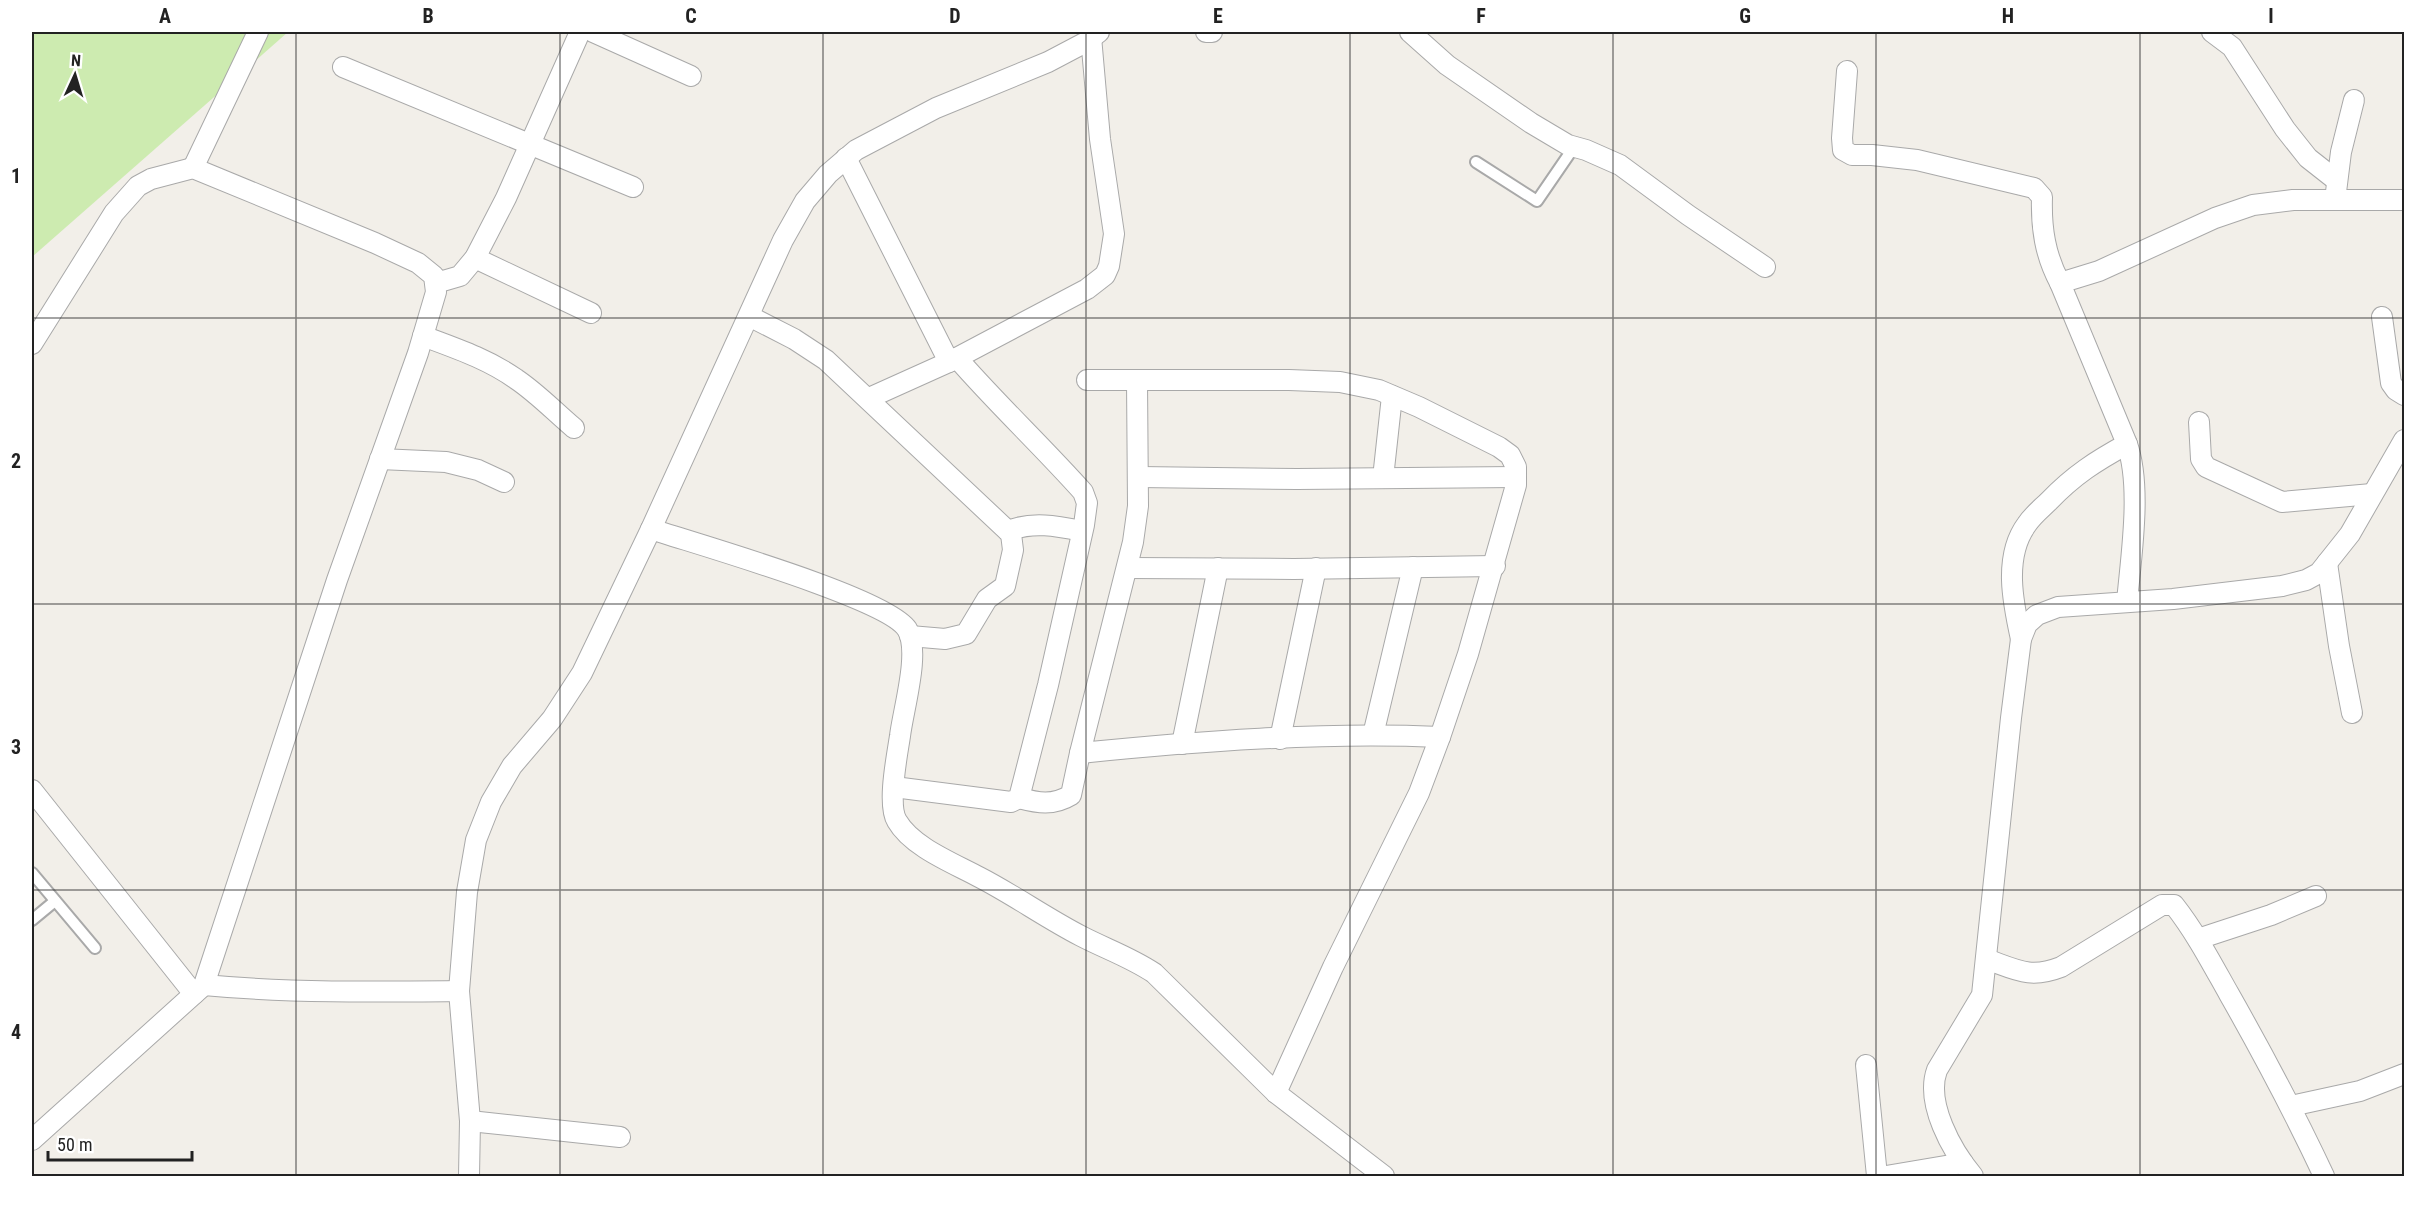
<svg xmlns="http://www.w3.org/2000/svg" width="2436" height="1208" font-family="'Roboto Condensed',sans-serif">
	<rect width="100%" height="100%" fill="#f2efe9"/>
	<polygon fill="#cdebb0" points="32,32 288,32 32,257"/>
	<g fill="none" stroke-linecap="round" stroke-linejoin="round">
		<defs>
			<g id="lane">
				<polyline points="1476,162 1537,201 1574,147"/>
				<polyline points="32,873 95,948"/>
				<polyline points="32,920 55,901"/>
			</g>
			<g id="street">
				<polyline points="593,32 691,76"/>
				<polyline points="1206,32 1212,32"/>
				<polyline points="1410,32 1447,65 1531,123 1568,145 1586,150 1620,165 1688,215 1765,267"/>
				<polyline points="2212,32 2232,47 2285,129 2308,158 2336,180"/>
				<polyline points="343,67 633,187"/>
				<path d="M1847 71 1842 138 1843 150 1852 155H1872L1917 160 2034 188 2042 197C2041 228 2045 255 2060 283"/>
				<polyline points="846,158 949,362"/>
				<polyline points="193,168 258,32"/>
				<polyline points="2336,192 2341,152 2354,100"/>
				<polyline points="475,258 591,313"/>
				<polyline points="436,283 460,276 475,258 506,198 580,32"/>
				<polyline points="749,316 794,339 826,360 1011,534 1013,550 1005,586 987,599 966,634 945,639 910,636"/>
				<polyline points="2382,317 2391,383 2396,390 2404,395"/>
				<path d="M423 336C455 348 488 359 516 379 537 393 555 412 574 428"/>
				<polyline points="32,344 114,213 138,186 151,179 193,168 375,243 418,263 434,276 436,292 418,353 337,580 204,985 32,1140"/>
				<polyline points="1087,380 1289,380 1340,382 1379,390 1419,407 1499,447 1510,455 1516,467 1516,485 1468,654 1440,737 1419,793 1333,967 1276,1093"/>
				<path d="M1137 381 1138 506 1133 542 1080 753C1199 741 1321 732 1440 737"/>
				<polyline points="869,398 949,362 1087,289 1105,275 1109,266 1114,234 1100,139 1091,37"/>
				<polyline points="2199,422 2201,459 2206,467 2282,502 2372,494"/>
				<path d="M2127 444C2142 487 2131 556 2127 602"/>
				<polyline points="380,459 446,462 478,470 504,482"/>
				<polyline points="1139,477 1297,479 1516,477"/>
				<polyline points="1383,478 1392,396"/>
				<path d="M651 529C696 544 887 598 907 629 921 651 903 710 900 736 897 756 887 805 897 821 912 847 953 863 979 877 1014 895 1046 918 1081 936 1106 949 1130 957 1154 973L1276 1093 1384 1176"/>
				<path d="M1008 531C1032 521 1057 526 1082 531"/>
				<polyline points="2327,563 2339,646 2352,713"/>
				<polyline points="1128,568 1294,569 1495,566"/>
				<path d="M2021 639C2013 603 2003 556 2027 524 2033 515 2042 508 2049 501 2074 475 2096 461 2127 444L2060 283 2099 271 2215 218 2253 205 2293 200H2404"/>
				<polyline points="1373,735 1413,567"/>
				<polyline points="1280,739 1316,568"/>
				<polyline points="1182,744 1218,568"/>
				<path d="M894 787 1011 802 1019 798 1048 685 1084 525 1087 503 1083 492C1042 446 997 404 957 358"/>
				<polyline points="32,790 194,994"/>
				<path d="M1019 798C1038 803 1053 806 1071 795L1080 753"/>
				<polyline points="2198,939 2271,915 2316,896"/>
				<path d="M1986 959C2017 970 2030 979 2061 967L2162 905H2174C2196 933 2212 964 2229 994 2263 1054 2295 1114 2324 1176"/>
				<path d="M204 985C289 993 374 992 459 991"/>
				<polyline points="1866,1065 1877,1176"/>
				<polyline points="2291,1106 2360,1091 2404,1074"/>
				<polyline points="470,1121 620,1137"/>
				<polyline points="469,1176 470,1121 459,991 467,892 476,840 491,802 512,766 552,719 582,673 651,529 783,240 805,201 828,174 856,150 936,108 1048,62 1086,42 1099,32"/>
				<polyline points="1886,1176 1963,1163"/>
				<path d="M1973 1176C1952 1151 1925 1103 1937 1070L1982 995 2011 718 2021 639 2027 624 2037 615 2058 607 2173 599 2282 586 2306 580 2319 573 2350 534 2404 440"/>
			</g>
		</defs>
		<use href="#lane" stroke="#a9a9a9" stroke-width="14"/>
		<use href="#street" stroke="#a9a9a9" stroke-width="22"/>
		<use href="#lane" stroke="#fff" stroke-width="10"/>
		<use href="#street" stroke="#fff" stroke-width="20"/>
	</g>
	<path fill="none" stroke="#222" stroke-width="1.5" stroke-opacity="0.55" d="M296 32V1176M560 32V1176M823 32V1176M1086 32V1176M1350 32V1176M1613 32V1176M1876 32V1176M2140 32V1176M32 318H2404M32 604H2404M32 890H2404"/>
	<rect width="2436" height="1208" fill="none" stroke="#ffffff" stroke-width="66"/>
	<g transform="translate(75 75) rotate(4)" stroke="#ffffff" stroke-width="4.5" paint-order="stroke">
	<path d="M0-4.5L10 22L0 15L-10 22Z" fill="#222222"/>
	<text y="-9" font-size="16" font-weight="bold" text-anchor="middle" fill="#222222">N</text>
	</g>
	<path d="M48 1151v9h144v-9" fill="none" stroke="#222222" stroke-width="3"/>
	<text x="57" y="1151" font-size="18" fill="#222222" stroke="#ffffff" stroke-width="4.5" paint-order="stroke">50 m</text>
	<rect x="33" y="33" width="2370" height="1142" fill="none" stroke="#222" stroke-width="2"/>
	<g font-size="20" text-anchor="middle" font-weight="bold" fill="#222">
		<text x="165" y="23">A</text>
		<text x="428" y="23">B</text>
		<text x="691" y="23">C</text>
		<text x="955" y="23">D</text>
		<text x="1218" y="23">E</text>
		<text x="1481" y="23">F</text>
		<text x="1745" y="23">G</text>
		<text x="2008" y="23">H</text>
		<text x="2271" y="23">I</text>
		<text x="16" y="183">1</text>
		<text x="16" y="468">2</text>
		<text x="16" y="754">3</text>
		<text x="16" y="1039">4</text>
	</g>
</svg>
